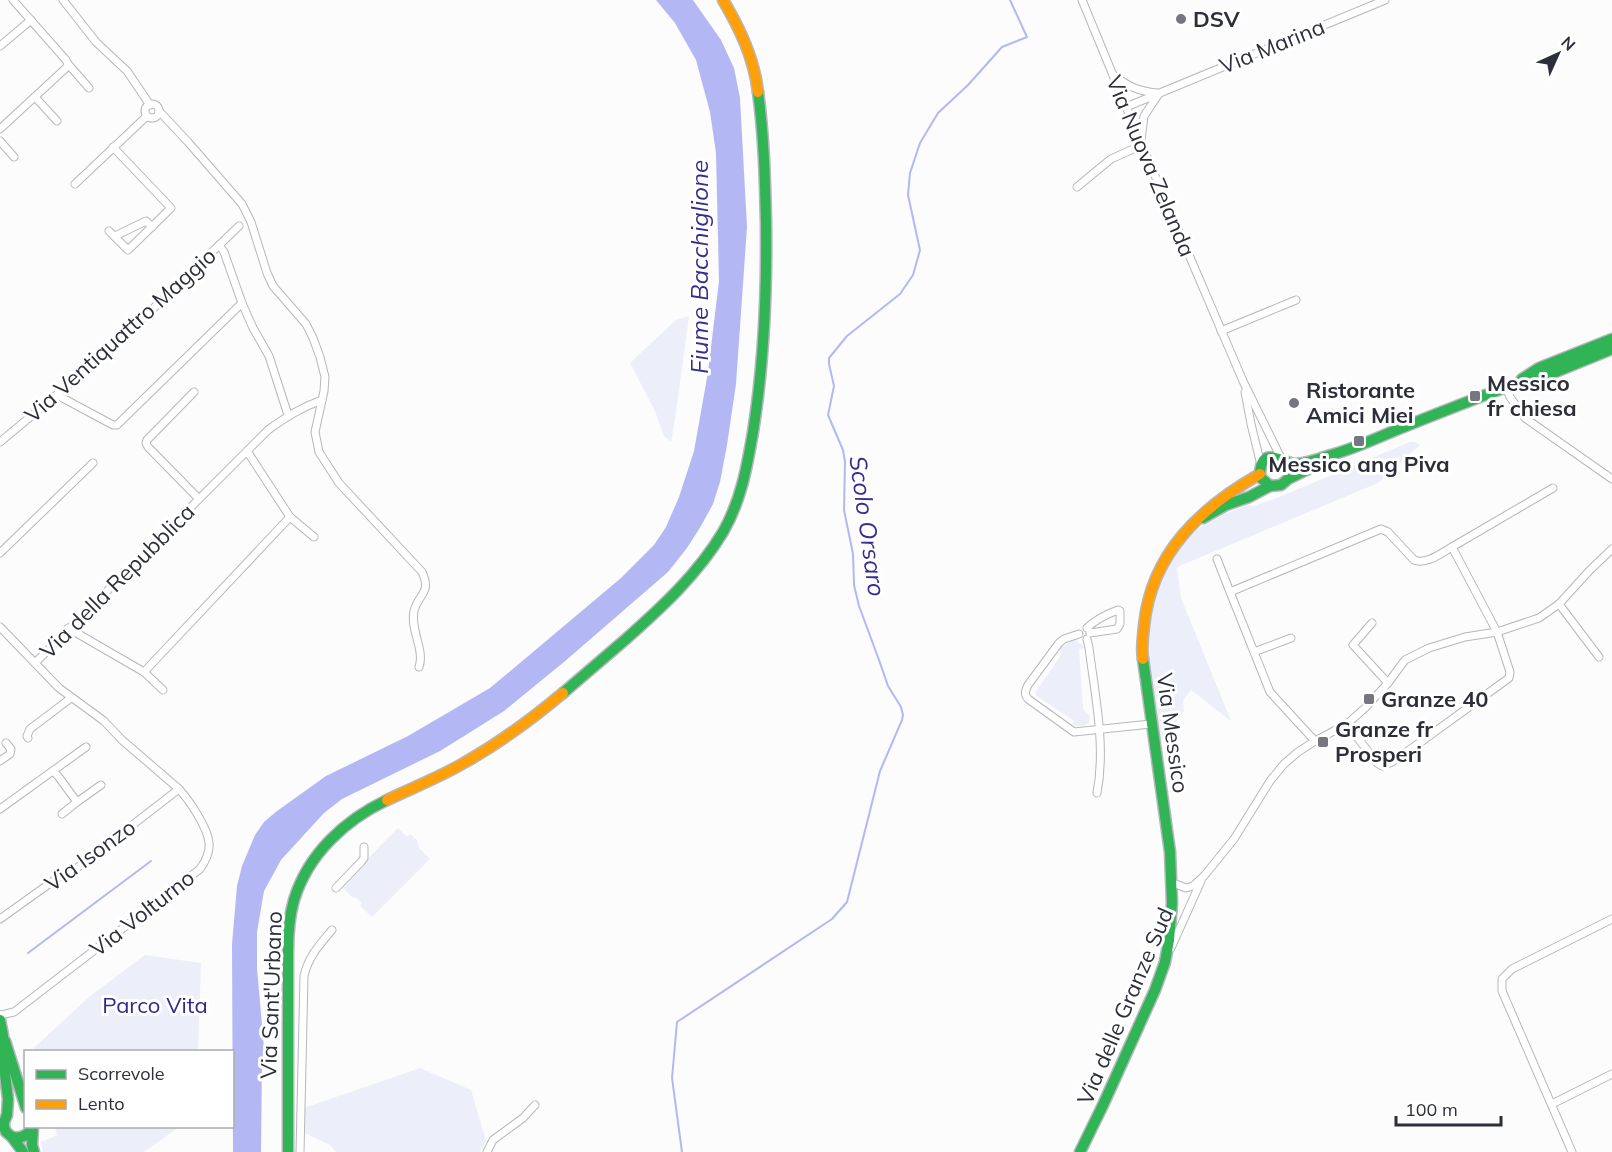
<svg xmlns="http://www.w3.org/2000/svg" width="1612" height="1152" font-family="Mulish,sans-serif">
	<rect width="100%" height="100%" fill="#fcfcfc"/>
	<g fill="#eceefa">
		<polygon points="689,316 675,419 671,442 664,436 655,411 630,363 676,320"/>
		<polygon points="1410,442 1415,442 1420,445 1378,483 1177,567 1181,598 1231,721 1191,690 1183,701 1184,711 1153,754 1141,655 1162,563 1194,531 1225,514 1248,505 1254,506 1277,498"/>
		<path d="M1075 640 1082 645 1084 648 1079 649 1083 709C1087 714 1092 715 1089 723L1083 726 1072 725 1074 721 1037 696 1035 693 1061 655 1060 648 1072 641Z"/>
		<polygon points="398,828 407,837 410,834 414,837 413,839 415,838 418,842 417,843 419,845 418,847 430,859 372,917 360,906 362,903 355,897 353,898 341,886"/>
		<polygon points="145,955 201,963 198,1051 35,1051 34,1048 89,997"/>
		<polygon points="420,1068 471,1090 486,1141 480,1152 336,1152 330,1145 303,1132 304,1108"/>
		<polygon points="55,1127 55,1126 179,1127 144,1152 43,1152 41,1142 57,1135"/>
	</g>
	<polygon fill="#b3b8f4" points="656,0 693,0 721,40 734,68 740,98 747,227 736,384 727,445 720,482 713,504 701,526 687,548 668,572 564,662 504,711 469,733 440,751 342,799 324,813 281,860 264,891 257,932 257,968 264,1048 262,1060 261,1152 233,1152 232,944 237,886 242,866 255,835 264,822 277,811 326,776 408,736 490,688 621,578 654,545 666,527 679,497 694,451 708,372 719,281 716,153 710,112 696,60 675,23"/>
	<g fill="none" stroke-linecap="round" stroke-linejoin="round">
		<g stroke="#b3b8f4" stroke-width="2">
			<polyline points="28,953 151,861"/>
			<polyline points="682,1152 672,1078 677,1022 832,919 847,902 880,771 902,720 903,715 901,707 888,686 879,660 859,606 854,585 853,554 844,510 845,462 843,450 828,415 834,386 829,364 829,358 847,336 900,294 913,275 920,250 908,195 910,173 920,143 938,113 968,85 1002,47 1027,37 1010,0"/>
		</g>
		<defs>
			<g id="street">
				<polyline points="63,0 96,42 127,71 150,105"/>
				<polyline points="1082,0 1141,143 1243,381 1281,458"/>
				<polyline points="0,46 31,20"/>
				<polyline points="68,64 89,88"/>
				<path d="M1113 75C1128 86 1137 91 1157 93"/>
				<polyline points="35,97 57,121"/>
				<circle cx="152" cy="111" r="7"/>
				<polyline points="1126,107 1385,0"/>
				<path d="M159 111 188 142 242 204 251 222 267 273 273 286 306 324 313 338 320 357 325 377 324 391 315 432 319 452 339 483 422 572C432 593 418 594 414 611 410 630 425 650 419 667"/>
				<polyline points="0,129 66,68 68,64 66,60 13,0"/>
				<polyline points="1141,140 1144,116 1158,95"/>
				<polyline points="0,141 14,157"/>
				<polyline points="75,184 147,116"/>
				<polyline points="1077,187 1111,159 1142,145"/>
				<polyline points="109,231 128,250 171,208 113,147"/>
				<polyline points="115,236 146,221 152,227"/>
				<polyline points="219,245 224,252 242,303 253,328 269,356 288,415"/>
				<polyline points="1221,331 1296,300"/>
				<polyline points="1506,387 1510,397 1525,418 1612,479"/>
				<polyline points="194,392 147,440 146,443 148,447 199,499"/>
				<polyline points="1245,392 1251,424 1261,465"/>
				<polyline points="57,395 113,425 117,425 242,303"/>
				<polyline points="0,442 109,351 239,226"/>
				<polyline points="247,451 290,517 314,537"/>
				<polyline points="0,553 93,463"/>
				<polyline points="1217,559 1230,592"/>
				<polyline points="1559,604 1599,657"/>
				<polyline points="1372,623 1353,645 1388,683"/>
				<path d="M0 627 59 688 104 721 122 740 179 789C189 800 208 828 209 843 210 852 205 862 200 869L14 1012 0 1015"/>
				<polyline points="68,628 144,672 290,517"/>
				<path d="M1087 628C1095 620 1107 614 1118 610L1120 611V624L1117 629 1090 633"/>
				<path d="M1079 634 1064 639 1059 643 1028 685C1025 691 1024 694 1028 699L1074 732 1151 724"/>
				<path d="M1087 639 1089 648C1095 695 1106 746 1097 793"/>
				<polyline points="1254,652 1291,638"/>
				<path d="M35 663 268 430C286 417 300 408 322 400"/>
				<polyline points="144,672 163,690"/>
				<polyline points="1347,724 1377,763 1382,766 1392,762 1418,744 1509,678 1510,672 1497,632 1452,547 1553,488"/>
				<polyline points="28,738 27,736 30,729 71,698"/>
				<path d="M1315 741 1270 692 1230 592 1381 529 1388 532 1414 560C1427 565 1441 553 1452 547"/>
				<polyline points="0,761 10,754 11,749 6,743"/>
				<polyline points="53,771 58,776 77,802 101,785"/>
				<polyline points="0,809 86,747"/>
				<polyline points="62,814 77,802"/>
				<polyline points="1173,883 1186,888 1193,886 1204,876 1234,839 1270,781 1284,764 1298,752 1315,741 1347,724 1365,708 1388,683 1405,660 1429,648 1465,637 1497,632 1539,618 1559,604 1590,570 1612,549"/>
				<polyline points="336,888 361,862 364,858 364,847"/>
				<polyline points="0,919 63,874 69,874 179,789"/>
				<polyline points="1171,948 1201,881"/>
				<polyline points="1552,1104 1612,1074"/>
				<path d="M300 1152 304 976C308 957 320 944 332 930"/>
				<polyline points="487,1152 493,1140 523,1118 535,1105"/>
				<polyline points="1572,1152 1502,991 1502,979 1512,969 1612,919"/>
			</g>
			<g id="fast">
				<polyline points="1522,379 1539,368 1612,339"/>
				<path d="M1270 486 1260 477C1260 444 1280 462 1295 464 1305 464 1322 458 1331 455 1353 449 1375 439 1396 430 1436 414 1477 398 1517 383L1543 377 1612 349"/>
				<polyline points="1203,518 1226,505 1249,497 1270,486 1281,485 1288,479 1325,461"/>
				<path d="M563 693C584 675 605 657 626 639 662 607 698 574 723 532 741 501 747 467 753 432 764 363 767 294 766 223 765 179 764 136 758 92"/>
				<polyline points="0,1020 3,1035 3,1057 8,1099 7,1115 4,1122 4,1127 6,1132 12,1137 23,1152"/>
				<polyline points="5,1041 26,1108"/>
				<polyline points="33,1127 32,1145 34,1152"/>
				<path d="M12 1137C22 1139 29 1135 33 1126"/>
				<path d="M288 1152V952C288 934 289 917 294 900 308 854 345 820 387 800"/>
				<polyline points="1080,1152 1103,1105 1155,990 1165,962 1169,940 1172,903 1170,852 1143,659"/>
			</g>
			<g id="slow">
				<path d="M723 0C740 29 754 58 758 92"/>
				<path d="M1143 659C1141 648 1143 637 1144 626 1151 554 1200 508 1260 474"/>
				<path d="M387 800C412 788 438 778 462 764 498 744 532 719 563 693"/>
			</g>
		</defs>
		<use href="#street" stroke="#b6b7bc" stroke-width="9"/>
		<use href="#fast" stroke="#b6b7bc" stroke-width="13"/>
		<use href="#slow" stroke="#b6b7bc" stroke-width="13"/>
		<use href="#street" stroke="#fff" stroke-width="7"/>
		<use href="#fast" stroke="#30b455" stroke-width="10"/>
		<use href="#slow" stroke="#ff9f0a" stroke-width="10"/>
	</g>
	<g fill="#75767e" stroke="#fff" stroke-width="2">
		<circle cx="1181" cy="19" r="6"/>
		<rect x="1469" y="390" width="12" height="12" rx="3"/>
		<circle cx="1294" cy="403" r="6"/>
		<rect x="1353" y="435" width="12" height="12" rx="3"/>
		<rect x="1363" y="693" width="12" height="12" rx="3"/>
		<rect x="1317" y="736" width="12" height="12" rx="3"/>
	</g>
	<g text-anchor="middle" stroke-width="6" stroke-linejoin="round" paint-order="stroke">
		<g font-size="22" font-weight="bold" fill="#2c2e3a" stroke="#fff" text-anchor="start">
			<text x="1193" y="27">DSV</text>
			<text x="1487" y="391">Messico<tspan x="1487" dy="25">fr chiesa</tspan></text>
			<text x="1306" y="398">Ristorante<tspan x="1306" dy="25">Amici Miei</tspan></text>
			<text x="1359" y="472" text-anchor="middle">Messico ang Piva</text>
			<text x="1381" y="707">Granze 40</text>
			<text x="1335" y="737">Granze fr<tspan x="1335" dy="25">Prosperi</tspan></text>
		</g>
		<g font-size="22" fill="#2c2e3a" stroke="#fff">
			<text transform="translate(1272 46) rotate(-22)" y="8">Via Marina</text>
			<text transform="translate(1151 166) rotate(67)" y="8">Via Nuova Zelanda</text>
			<text transform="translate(120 335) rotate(-42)" y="8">Via Ventiquattro Maggio</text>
			<text transform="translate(117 581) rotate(-45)" y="8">Via della Repubblica</text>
			<text transform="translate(1173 733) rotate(82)" y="8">Via Messico</text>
			<text transform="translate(90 855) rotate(-36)" y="8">Via Isonzo</text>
			<text transform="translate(142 913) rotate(-38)" y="8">Via Volturno</text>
			<text transform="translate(271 995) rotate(-88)" y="8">Via Sant'Urbano</text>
			<text transform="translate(1125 1006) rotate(-67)" y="8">Via delle Granze Sud</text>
		</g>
		<g font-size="22" fill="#32298b" stroke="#fff">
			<text x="155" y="1013">Parco Vita</text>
		</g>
		<g font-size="24" font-style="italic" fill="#352e90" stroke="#fff">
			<text transform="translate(700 267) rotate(-90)" y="8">Fiume Bacchiglione</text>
			<text transform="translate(867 526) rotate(82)" y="8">Scolo Orsaro</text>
		</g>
	</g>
	<rect x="24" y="1050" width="210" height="78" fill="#ffffff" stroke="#ababb0" stroke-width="1.5"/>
	<rect x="36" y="1070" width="30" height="9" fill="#30b455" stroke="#ababb0" stroke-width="1.5"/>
	<text x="78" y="1080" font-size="18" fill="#2c2e3a">Scorrevole</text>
	<rect x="36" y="1100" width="30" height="9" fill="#ff9f0a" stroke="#ababb0" stroke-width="1.5"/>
	<text x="78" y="1110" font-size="18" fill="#2c2e3a">Lento</text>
	<g transform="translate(1558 54) rotate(45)" stroke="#ffffff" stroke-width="4.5" paint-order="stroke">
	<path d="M0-4.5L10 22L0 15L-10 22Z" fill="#2c2e3a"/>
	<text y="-9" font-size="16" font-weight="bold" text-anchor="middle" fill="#2c2e3a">N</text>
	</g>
	<path d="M1396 1116v9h105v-9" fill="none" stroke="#2c2e3a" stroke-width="3"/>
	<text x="1405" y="1116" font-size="18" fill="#2c2e3a" stroke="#ffffff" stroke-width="4.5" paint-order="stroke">100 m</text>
</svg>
